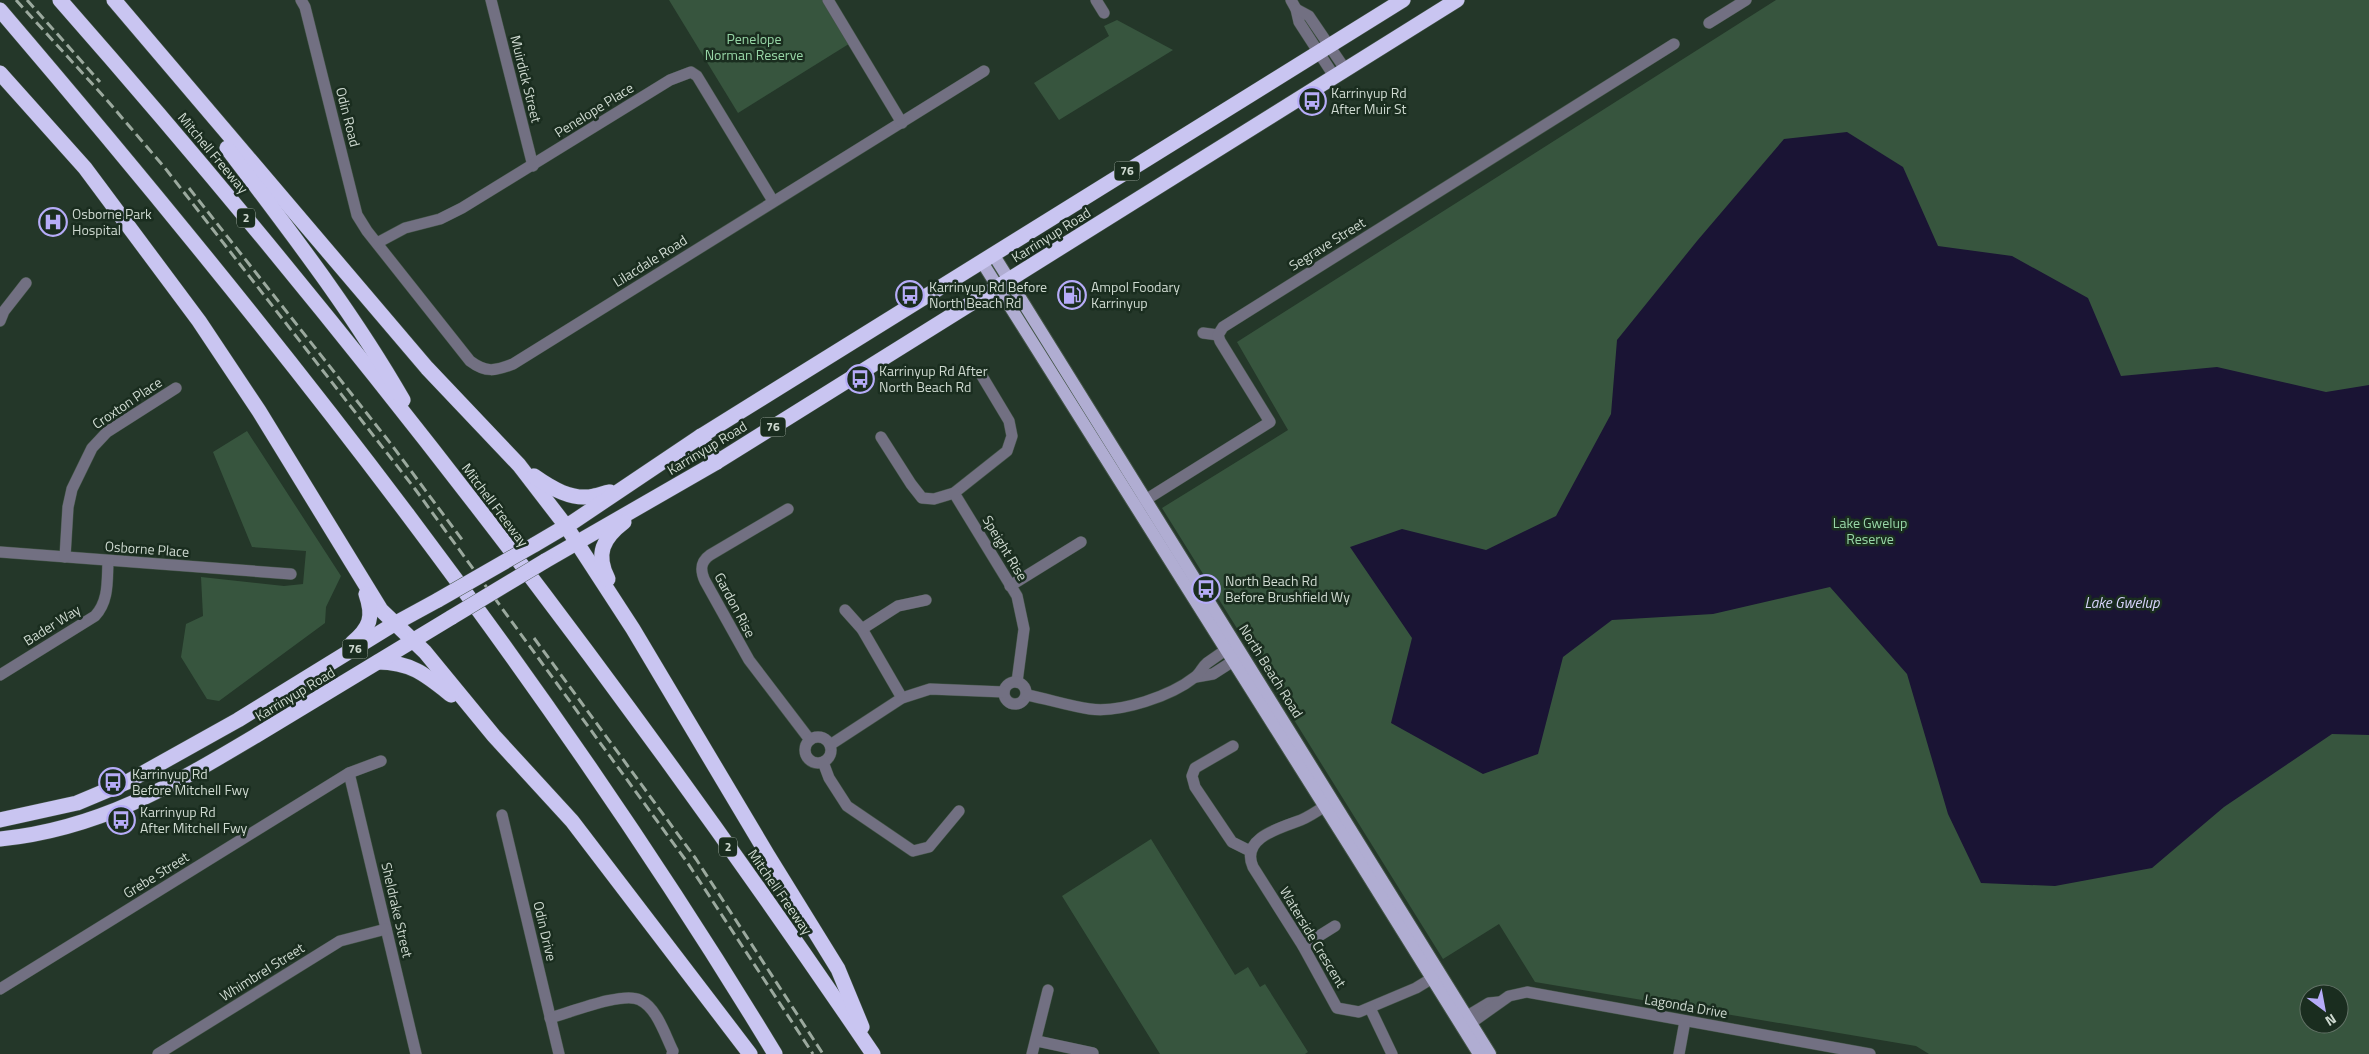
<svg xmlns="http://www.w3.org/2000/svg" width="2369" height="1054" font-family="'Titillium Web',sans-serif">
	<rect width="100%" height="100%" fill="#243729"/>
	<g fill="#37553e" fill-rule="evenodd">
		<polygon points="669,0 823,0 852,42 738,113"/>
		<path d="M1776 0H2369V1054H1929L1916 1046 1535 982 1499 924 1443 959 1162 508 1288 430 1237 342ZM2309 994H2339V1024H2309Z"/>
		<polygon points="1117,20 1173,50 1059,120 1034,83 1109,36 1104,26"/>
		<polygon points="247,431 341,576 326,607 325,623 219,701 207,699 181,657 186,624 203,616 201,577 284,586 303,584 306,551 252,547 213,452"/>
		<polygon points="1151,839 1235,975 1248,967 1260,987 1265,984 1308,1052 1305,1054 1160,1054 1062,896"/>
	</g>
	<polygon fill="#1a1434" points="1847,132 1903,167 1938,246 2012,256 2088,298 2121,376 2217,367 2326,392 2369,385 2369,735 2332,734 2224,807 2152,868 2055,886 1981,883 1948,814 1907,674 1830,587 1713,614 1612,620 1563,657 1538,754 1483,774 1391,723 1412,638 1350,547 1402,529 1486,550 1556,516 1611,414 1617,340 1697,241 1784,139"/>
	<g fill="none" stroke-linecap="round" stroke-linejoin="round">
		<defs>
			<g id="minor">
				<path d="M301 0 305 7 357 215 367 231 470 361C486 373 495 371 513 364L984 71"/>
				<polyline points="491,0 533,166"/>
				<polyline points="828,0 902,123"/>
				<polyline points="1096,0 1104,13"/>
				<polyline points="1291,0 1296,9 1299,22 1334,76"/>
				<polyline points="1296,9 1309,16 1345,69"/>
				<polyline points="1709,23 1746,0"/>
				<polyline points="377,243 405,228 440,219 462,208 670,80 691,72 697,76 773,201"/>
				<polyline points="0,321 4,311 26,283"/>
				<polyline points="1203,333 1218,335"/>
				<polyline points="881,437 911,484 922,498 934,499 954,493 1007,451 1012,436 1009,421 982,376"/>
				<polyline points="954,493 1017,596 1024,629 1017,682"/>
				<polyline points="1139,504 1270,422 1220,341 1218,335 1223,327 1674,44"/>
				<path d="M788 509 710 555C700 562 700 570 705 581L749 660 810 740"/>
				<polyline points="0,552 291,574"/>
				<polyline points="65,557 68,507 72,489 92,448 107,432 176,388"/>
				<polyline points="1010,586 1081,542"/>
				<polyline points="845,610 862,629 902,698"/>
				<polyline points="862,629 898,606 926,600"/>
				<path d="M0 675 95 616C109 601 107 581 108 562"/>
				<polyline points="1196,677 1213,674 1241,656"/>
				<circle cx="1015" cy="693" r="11"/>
				<path d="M1027 695C1048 699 1069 706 1090 709 1121 713 1171 696 1195 677 1200 674 1202 667 1207 663 1215 657 1224 651 1233 646"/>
				<circle cx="818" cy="750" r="13"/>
				<polyline points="830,745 902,698 930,689 1004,692"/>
				<polyline points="1233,746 1195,768 1192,776 1195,787 1232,842 1250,851"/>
				<polyline points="823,762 829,778 847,806 913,851 929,847 959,811"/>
				<polyline points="349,773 416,1054"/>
				<path d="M1331 802C1322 808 1311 816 1301 820 1280 828 1240 838 1253 867L1303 946 1337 1008 1359 1012 1416 988 1439 974"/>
				<polyline points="502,815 559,1054"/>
				<polyline points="1303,946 1335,926"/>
				<polyline points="0,989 349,773 381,761"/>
				<polyline points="1370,1008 1392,1054"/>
				<path d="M550 1018C569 1013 623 991 640 1000 657 1008 665 1035 673 1051L672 1054"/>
				<polyline points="1459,1021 1489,1003 1499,1002"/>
				<polyline points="1464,1028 1509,996 1527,992 1870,1054"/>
				<polyline points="1037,1041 1093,1053"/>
				<polyline points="158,1054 340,941 386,929"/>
				<polyline points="1032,1054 1048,990"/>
				<polyline points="1679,1054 1685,1021"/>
			</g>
			<g id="major">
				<polyline points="993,254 1490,1054"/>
				<path d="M982 262C1148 526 1315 789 1479 1054"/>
			</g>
			<g id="highway">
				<path d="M60 0C353 333 624 687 873 1054"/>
				<polyline points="114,0 427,368 519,465 566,526 633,629 767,854 838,969 862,1027"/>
				<path d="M0 10C282 340 550 682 775 1054"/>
				<polyline points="0,73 85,168 199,321 259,411 381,610 425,652 494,736 572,821 750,1054"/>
				<path d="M227 148C289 230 352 311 403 400"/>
				<polyline points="701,436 717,462"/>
				<path d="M534 476C551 488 572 501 594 496 600 495 604 493 610 492"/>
				<polyline points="534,545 573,522 701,436 1403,0"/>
				<polyline points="545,561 717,462 1457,0"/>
				<path d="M608 579C595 554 603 538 624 522"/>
				<path d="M352 643C370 628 374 617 366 594"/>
				<path d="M378 662C411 662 426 675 451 695"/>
				<polyline points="0,820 77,803 127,782 238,720 394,624 438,600"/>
				<path d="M0 839C100 829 173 785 257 735 322 696 387 656 452 617"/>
			</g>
		</defs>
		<use href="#minor" stroke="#435447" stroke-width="12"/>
		<use href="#major" stroke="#435447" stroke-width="14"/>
		<use href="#highway" stroke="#435447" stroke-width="16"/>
		<use href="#minor" stroke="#727082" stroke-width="11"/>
		<use href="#major" stroke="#b0add2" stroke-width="12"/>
		<use href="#highway" stroke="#c9c5f1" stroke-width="15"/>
		<g stroke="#9ba99e" stroke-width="3" stroke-dasharray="10 5" stroke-linecap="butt">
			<polyline points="16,0 106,99 165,168 415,489 687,862 813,1054"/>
			<polyline points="27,0 100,82"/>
			<polyline points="189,188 391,444 463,541"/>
			<polyline points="534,638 696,859 823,1054"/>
		</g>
		<defs>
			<g id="highway-bridge">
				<polyline points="438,600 534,545"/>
				<polyline points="452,617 545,561"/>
			</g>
		</defs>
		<use href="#highway-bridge" stroke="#435447" stroke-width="16" stroke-linecap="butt"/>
		<use href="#highway-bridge" stroke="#c9c5f1" stroke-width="15"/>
	</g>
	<defs>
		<symbol id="bus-ring" viewBox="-11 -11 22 22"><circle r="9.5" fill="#1a2d1f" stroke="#b6acf8" stroke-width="1.5"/><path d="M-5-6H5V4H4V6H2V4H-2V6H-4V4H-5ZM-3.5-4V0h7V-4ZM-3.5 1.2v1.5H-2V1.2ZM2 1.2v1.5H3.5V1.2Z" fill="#b6acf8"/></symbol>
		<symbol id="hospital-ring" viewBox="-11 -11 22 22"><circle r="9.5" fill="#1a2d1f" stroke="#b6acf8" stroke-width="1.5"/><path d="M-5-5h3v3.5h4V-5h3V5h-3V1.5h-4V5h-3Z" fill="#b6acf8"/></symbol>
		<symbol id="fuel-ring" viewBox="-11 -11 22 22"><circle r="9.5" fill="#1a2d1f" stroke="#b6acf8" stroke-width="1.5"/><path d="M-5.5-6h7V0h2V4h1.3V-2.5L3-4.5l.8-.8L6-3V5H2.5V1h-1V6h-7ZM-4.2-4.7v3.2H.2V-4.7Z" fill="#b6acf8"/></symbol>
	</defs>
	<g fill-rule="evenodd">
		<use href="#bus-ring" x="1296" y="85" width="32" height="32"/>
		<use href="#hospital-ring" x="37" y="206" width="32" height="32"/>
		<use href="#bus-ring" x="894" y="279" width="32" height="32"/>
		<use href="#fuel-ring" x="1056" y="279" width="32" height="32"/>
		<use href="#bus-ring" x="844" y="363" width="32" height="32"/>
		<use href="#bus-ring" x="1190" y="573" width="32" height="32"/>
		<use href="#bus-ring" x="97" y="766" width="32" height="32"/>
		<use href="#bus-ring" x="105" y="804" width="32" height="32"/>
	</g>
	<g text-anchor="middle" stroke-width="5" stroke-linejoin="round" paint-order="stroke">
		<g fill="#1a2d1f" stroke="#98a59b" stroke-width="1">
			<rect x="1114.5" y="161.5" width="25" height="19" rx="4"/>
			<rect x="237" y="208.5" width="18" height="19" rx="4"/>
			<rect x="760.5" y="417.5" width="25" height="19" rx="4"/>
			<rect x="342.5" y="639.5" width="25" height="19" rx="4"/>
			<rect x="719" y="837.5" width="18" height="19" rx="4"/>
		</g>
		<g font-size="12" font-weight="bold" fill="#ced9d0">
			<text x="1127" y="175">76</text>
			<text x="246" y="222">2</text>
			<text x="773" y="431">76</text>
			<text x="355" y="653">76</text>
			<text x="728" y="851">2</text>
		</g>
		<g font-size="14" fill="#97d6a6" stroke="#1a2d1f">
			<text x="754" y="44">Penelope<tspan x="754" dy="16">Norman Reserve</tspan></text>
			<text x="1870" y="528">Lake Gwelup<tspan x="1870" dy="16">Reserve</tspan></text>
		</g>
		<g font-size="14" fill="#ced9d0" stroke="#1a2d1f">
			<text transform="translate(526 79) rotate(76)" y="5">Muirdick Street</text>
			<text transform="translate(594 110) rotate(-32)" y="5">Penelope Place</text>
			<text transform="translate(348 117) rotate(76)" y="5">Odin Road</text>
			<text transform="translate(213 153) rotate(50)" y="5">Mitchell Freeway</text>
			<text transform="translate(1051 235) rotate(-32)" y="5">Karrinyup Road</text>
			<text transform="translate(1327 244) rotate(-32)" y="5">Segrave Street</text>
			<text transform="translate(650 261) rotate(-32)" y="5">Lilacdale Road</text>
			<text transform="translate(127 403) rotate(-34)" y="5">Croxton Place</text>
			<text transform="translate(707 448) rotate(-31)" y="5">Karrinyup Road</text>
			<text transform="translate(495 505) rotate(53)" y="5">Mitchell Freeway</text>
			<text transform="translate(1005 548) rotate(59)" y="5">Speight Rise</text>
			<text transform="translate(147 549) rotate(4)" y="5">Osborne Place</text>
			<text transform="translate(735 605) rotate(62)" y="5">Gardon Rise</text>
			<text transform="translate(52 625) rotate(-32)" y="5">Bader Way</text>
			<text transform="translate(1271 671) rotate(58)" y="5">North Beach Road</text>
			<text transform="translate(295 694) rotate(-31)" y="5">Karrinyup Road</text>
			<text transform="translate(156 875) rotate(-32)" y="5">Grebe Street</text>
			<text transform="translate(780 892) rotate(55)" y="5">Mitchell Freeway</text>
			<text transform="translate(397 910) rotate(77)" y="5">Sheldrake Street</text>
			<text transform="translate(545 931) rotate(77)" y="5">Odin Drive</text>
			<text transform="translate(1313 937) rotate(59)" y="5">Waterside Crescent</text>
			<text transform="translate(262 972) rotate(-32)" y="5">Whimbrel Street</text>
			<text transform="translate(1686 1006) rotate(10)" y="5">Lagonda Drive</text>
		</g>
		<g font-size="14" fill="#ced9d0" stroke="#1a2d1f" text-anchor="start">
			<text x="1331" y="98">Karrinyup Rd<tspan x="1331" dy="16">After Muir St</tspan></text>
			<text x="72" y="219">Osborne Park<tspan x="72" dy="16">Hospital</tspan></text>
			<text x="929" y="292">Karrinyup Rd Before<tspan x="929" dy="16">North Beach Rd</tspan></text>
			<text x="1091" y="292">Ampol Foodary<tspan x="1091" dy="16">Karrinyup</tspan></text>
			<text x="879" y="376">Karrinyup Rd After<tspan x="879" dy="16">North Beach Rd</tspan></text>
			<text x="1225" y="586">North Beach Rd<tspan x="1225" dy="16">Before Brushfield Wy</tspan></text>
			<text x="132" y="779">Karrinyup Rd<tspan x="132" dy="16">Before Mitchell Fwy</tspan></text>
			<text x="140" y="817">Karrinyup Rd<tspan x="140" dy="16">After Mitchell Fwy</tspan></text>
		</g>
		<g font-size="15" font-style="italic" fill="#d8d4fc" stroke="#1a2d1f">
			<text x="2122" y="608">Lake Gwelup</text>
		</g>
	</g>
	<g transform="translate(2324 1009) rotate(148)"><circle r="24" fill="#1a2d1f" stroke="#627266"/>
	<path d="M0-4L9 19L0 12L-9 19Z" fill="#b6acf8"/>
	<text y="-8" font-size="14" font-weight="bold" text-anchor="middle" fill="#ced9d0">N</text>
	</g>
</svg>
